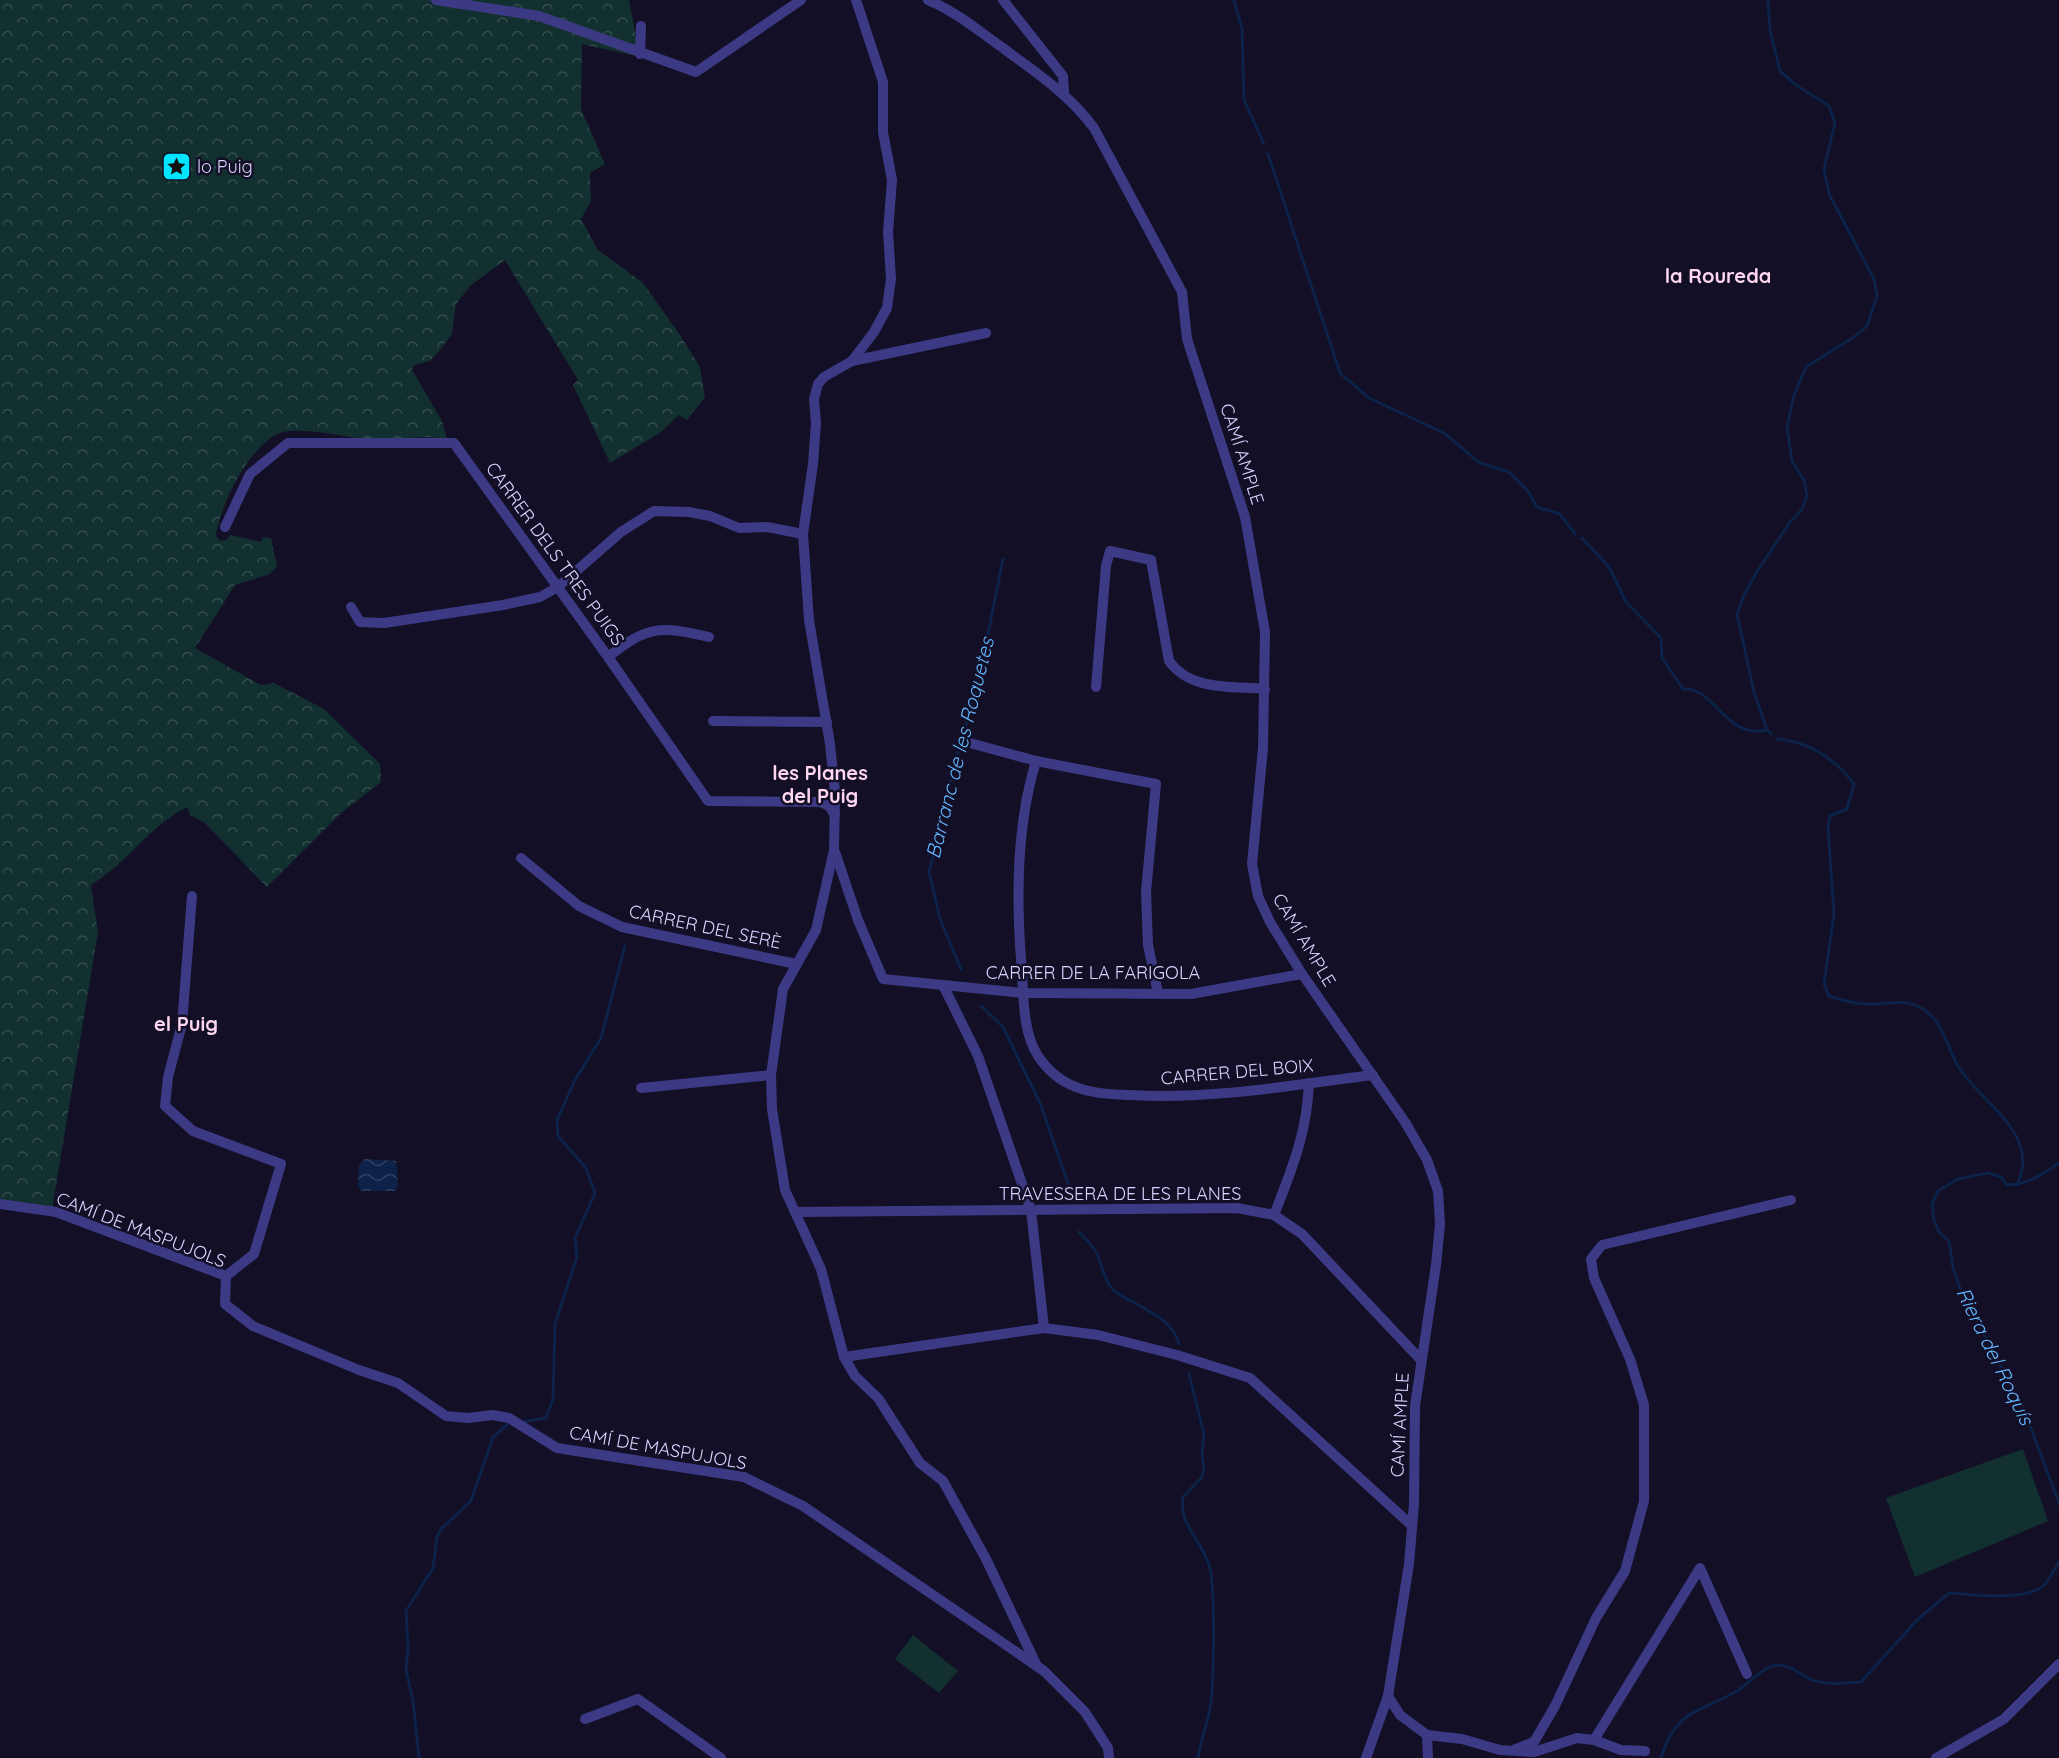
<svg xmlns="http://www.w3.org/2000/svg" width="2059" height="1758" font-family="Quicksand,sans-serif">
	<defs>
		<pattern id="forest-crowns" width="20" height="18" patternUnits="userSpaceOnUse" patternTransform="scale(1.5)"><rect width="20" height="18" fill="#12302f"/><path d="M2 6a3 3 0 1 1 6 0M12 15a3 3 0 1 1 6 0" fill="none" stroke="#344d4e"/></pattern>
		<pattern id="water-waves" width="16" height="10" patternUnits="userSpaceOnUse" patternTransform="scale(1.5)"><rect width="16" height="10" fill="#0c2248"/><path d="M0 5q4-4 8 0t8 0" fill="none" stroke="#2f4163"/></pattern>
	</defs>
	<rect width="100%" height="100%" fill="#130f26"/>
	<g fill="#12302f">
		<polygon points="2023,1449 2048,1521 1915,1577 1886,1498"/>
		<polygon points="913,1635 958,1671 939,1693 895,1659"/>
	</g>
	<path fill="url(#forest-crowns)" d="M0 0H629L640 57 582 44 581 109 605 164 590 173 591 201 581 219 598 250 643 283 680 335 700 367 705 397 687 420 679 415 661 432 610 463 573 385 578 380 505 260 471 285 456 304 452 334 440 350 430 361 414 365 412 370 442 421 447 439C421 434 393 442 366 439 340 436 315 429 288 431 253 435 220 505 216 536L220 541 227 540 230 535 261 542 263 537 271 538 277 566 270 574 235 585 195 648 261 685 274 683 324 709 380 764 381 782 341 813 267 887 205 823 190 815 187 807C148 827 129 862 91 885L98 932 52 1209 0 1201Z"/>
	<polygon fill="url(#water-waves)" points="365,1159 396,1161 398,1186 395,1191 361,1191 358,1186 359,1165"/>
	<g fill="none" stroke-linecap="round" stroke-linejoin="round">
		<g stroke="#0c2248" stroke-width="3">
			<polyline points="1234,0 1242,29 1244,100 1264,144"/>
			<polyline points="1768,0 1770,30 1780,71 1796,85 1829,106 1835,123 1824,169 1829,194 1874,279 1877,296 1867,326 1857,335 1806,367 1794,395 1787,427 1792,461 1804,480 1807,496 1802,509 1790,522 1758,570 1744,595 1737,614 1754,692 1767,730 1771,734"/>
			<polyline points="1268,154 1340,373 1369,398 1444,433 1480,463 1509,472 1528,491 1537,507 1560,514 1575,534"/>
			<path d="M1582 538 1609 567 1626 602 1661 638 1662 658 1683 689C1714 686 1726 740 1766 730"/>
			<path d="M1777 739C1809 742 1835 759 1854 784L1847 809 1830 816 1828 828 1834 914 1824 984 1829 996C1843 1001 1854 1004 1869 1004 1888 1004 1905 998 1923 1009 1944 1022 1946 1046 1958 1066 1980 1103 2042 1133 2017 1185"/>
			<polyline points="961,969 940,919 929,872 959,747 978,684 1003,559"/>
			<polyline points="981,1006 1003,1027 1040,1103 1070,1189"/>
			<path d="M2059 1163C2042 1175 2029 1184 2007 1185L2001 1177 1988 1173 1958 1179 1938 1191 1932 1204 1934 1220 1939 1232 1949 1241 1953 1268 1961 1291 2024 1410 2059 1503"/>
			<path d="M1079 1232C1086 1239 1093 1245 1097 1254 1102 1266 1105 1284 1116 1292 1137 1307 1172 1316 1179 1344"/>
			<path d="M1189 1374 1204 1434 1202 1454 1204 1469 1202 1477 1183 1497C1178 1524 1202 1541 1209 1565 1216 1588 1214 1684 1210 1709 1207 1726 1200 1741 1198 1758"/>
			<polyline points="522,1422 546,1418 553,1399 555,1324 577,1257 575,1238 595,1193 586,1168 558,1136 557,1120 575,1080 601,1038 625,946"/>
			<polyline points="419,1758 413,1701 406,1670 408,1648 406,1611 433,1568 437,1537 441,1529 471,1501 493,1437 509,1423"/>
			<path d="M1661 1758C1676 1709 1699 1713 1737 1691 1750 1683 1761 1668 1776 1665 1789 1664 1800 1674 1810 1679 1826 1686 1844 1683 1861 1682L1917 1620 1949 1593C1971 1595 2026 1601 2043 1586 2049 1580 2055 1569 2059 1562"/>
		</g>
		<g stroke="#3d3a85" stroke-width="10">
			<polyline points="436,0 539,16 696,72 801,0"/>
			<polyline points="856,0 883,82 883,132 892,180 888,232 891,279 887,308 874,332 852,361 824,377 818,384 814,399 816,423 813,464 803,534 809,620 830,744 835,792 834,850 816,930 783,989 771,1075 772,1109 785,1190 821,1269 844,1357 855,1376 878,1398 920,1463 943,1481 986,1559 1036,1664"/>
			<path d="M928 0C955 11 979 31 1003 48 1036 73 1069 94 1094 128L1182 292 1187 339 1245 517 1265 632 1263 748 1252 864 1258 896 1270 922 1302 974 1405 1122 1427 1160 1438 1191 1440 1224 1436 1265 1415 1406 1414 1504 1409 1564 1388 1696 1400 1715 1427 1735 1462 1739 1500 1750 1534 1752 1577 1738 1594 1740 1621 1750 1645 1751"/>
			<polyline points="1003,0 1063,76 1064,93"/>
			<polyline points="640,54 641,26"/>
			<polyline points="852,361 986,333"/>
			<polyline points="225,527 250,474 288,443 454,443 608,657 708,801 820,802 829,806 835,815"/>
			<polyline points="351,607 360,622 384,623 503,605 540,597 558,587 621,532 654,511 689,512 710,516 739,528 767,527 803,534"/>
			<path d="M608 657C648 625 661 626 709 637"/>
			<path d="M1096 687 1106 566 1110 551 1151 560 1169 661C1190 691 1232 686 1265 689"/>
			<polyline points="713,721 827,722"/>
			<polyline points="970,743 1036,761 1156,784 1146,892 1148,945 1158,993"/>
			<path d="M1036 761C1017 823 1016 894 1021 959 1024 989 1021 1030 1038 1056 1048 1071 1060 1081 1076 1087 1093 1094 1111 1094 1130 1095 1210 1100 1293 1085 1373 1075"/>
			<polyline points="835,852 858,920 883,979 1024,993 1191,994 1302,974"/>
			<polyline points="521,858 579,906 622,927 796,964"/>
			<polyline points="192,896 182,1024 168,1077 165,1106 193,1131 281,1164 254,1254 226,1276"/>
			<polyline points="944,987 978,1056 1031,1210 1044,1328"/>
			<polyline points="641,1088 771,1075"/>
			<polyline points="0,1204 56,1212 226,1276 225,1304 253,1326 359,1370 398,1383 446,1416 468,1418 493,1415 509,1418 557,1448 744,1477 803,1506 1044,1671 1085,1712 1108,1748 1109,1758"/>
			<polyline points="795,1212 1237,1208 1274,1215 1302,1234 1420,1359"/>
			<path d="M1274 1215C1292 1169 1307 1133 1309 1083"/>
			<polyline points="844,1357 1044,1328 1098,1335 1177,1355 1250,1378 1409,1523"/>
			<polyline points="585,1719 638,1699 721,1758"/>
			<polyline points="1427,1735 1428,1758"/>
			<polyline points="1594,1740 1700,1568 1747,1674"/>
			<polyline points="1516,1749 1534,1742 1555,1706 1596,1618 1625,1571 1644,1501 1644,1405 1630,1359 1594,1278 1591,1259 1602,1245 1791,1200"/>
			<polyline points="1366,1758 1388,1696"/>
			<polyline points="1936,1758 2004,1719 2059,1664"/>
		</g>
	</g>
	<defs>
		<symbol id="sight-square" viewBox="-11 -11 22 22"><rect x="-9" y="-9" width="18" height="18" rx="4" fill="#00e5ff" stroke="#130f26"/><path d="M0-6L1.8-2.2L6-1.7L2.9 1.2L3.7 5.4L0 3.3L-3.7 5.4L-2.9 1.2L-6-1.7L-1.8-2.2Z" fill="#111"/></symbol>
	</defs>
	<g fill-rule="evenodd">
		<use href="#sight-square" x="160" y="150" width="33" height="33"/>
	</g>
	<g text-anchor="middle" stroke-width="5" stroke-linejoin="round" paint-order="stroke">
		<g font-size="18" fill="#d9d4ff" stroke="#130f26" text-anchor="start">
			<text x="197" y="173">lo Puig</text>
		</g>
		<g font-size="18" fill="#d9d4ff" stroke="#130f26">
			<text transform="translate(1242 454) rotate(72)" y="6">CAMÍ AMPLE</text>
			<text transform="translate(555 554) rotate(54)" y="6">CARRER DELS TRES PUIGS</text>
			<text transform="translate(705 927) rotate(12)" y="6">CARRER DEL SERÈ</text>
			<text transform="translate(1304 940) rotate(59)" y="6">CAMÍ AMPLE</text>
			<text x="1093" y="979">CARRER DE LA FARIGOLA</text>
			<text transform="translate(1237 1072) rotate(-5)" y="6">CARRER DEL BOIX</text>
			<text x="1120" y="1200">TRAVESSERA DE LES PLANES</text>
			<text transform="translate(141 1230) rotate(21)" y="6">CAMÍ DE MASPUJOLS</text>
			<text transform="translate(1400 1425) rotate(-87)" y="6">CAMÍ AMPLE</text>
			<text transform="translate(658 1448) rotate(10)" y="6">CAMÍ DE MASPUJOLS</text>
		</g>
		<g font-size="20" font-weight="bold" fill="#ffd6f0" stroke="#130f26">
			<text x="1718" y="283">la Roureda</text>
			<text x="820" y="780">les Planes<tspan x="820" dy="23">del Puig</tspan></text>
			<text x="186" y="1031">el Puig</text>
		</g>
		<g font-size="20" font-style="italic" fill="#62b6ff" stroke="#130f26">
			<text transform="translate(960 748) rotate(-76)" y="7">Barranc de les Roquetes</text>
			<text transform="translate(1995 1356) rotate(64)" y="7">Riera del Roquís</text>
		</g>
	</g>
</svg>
